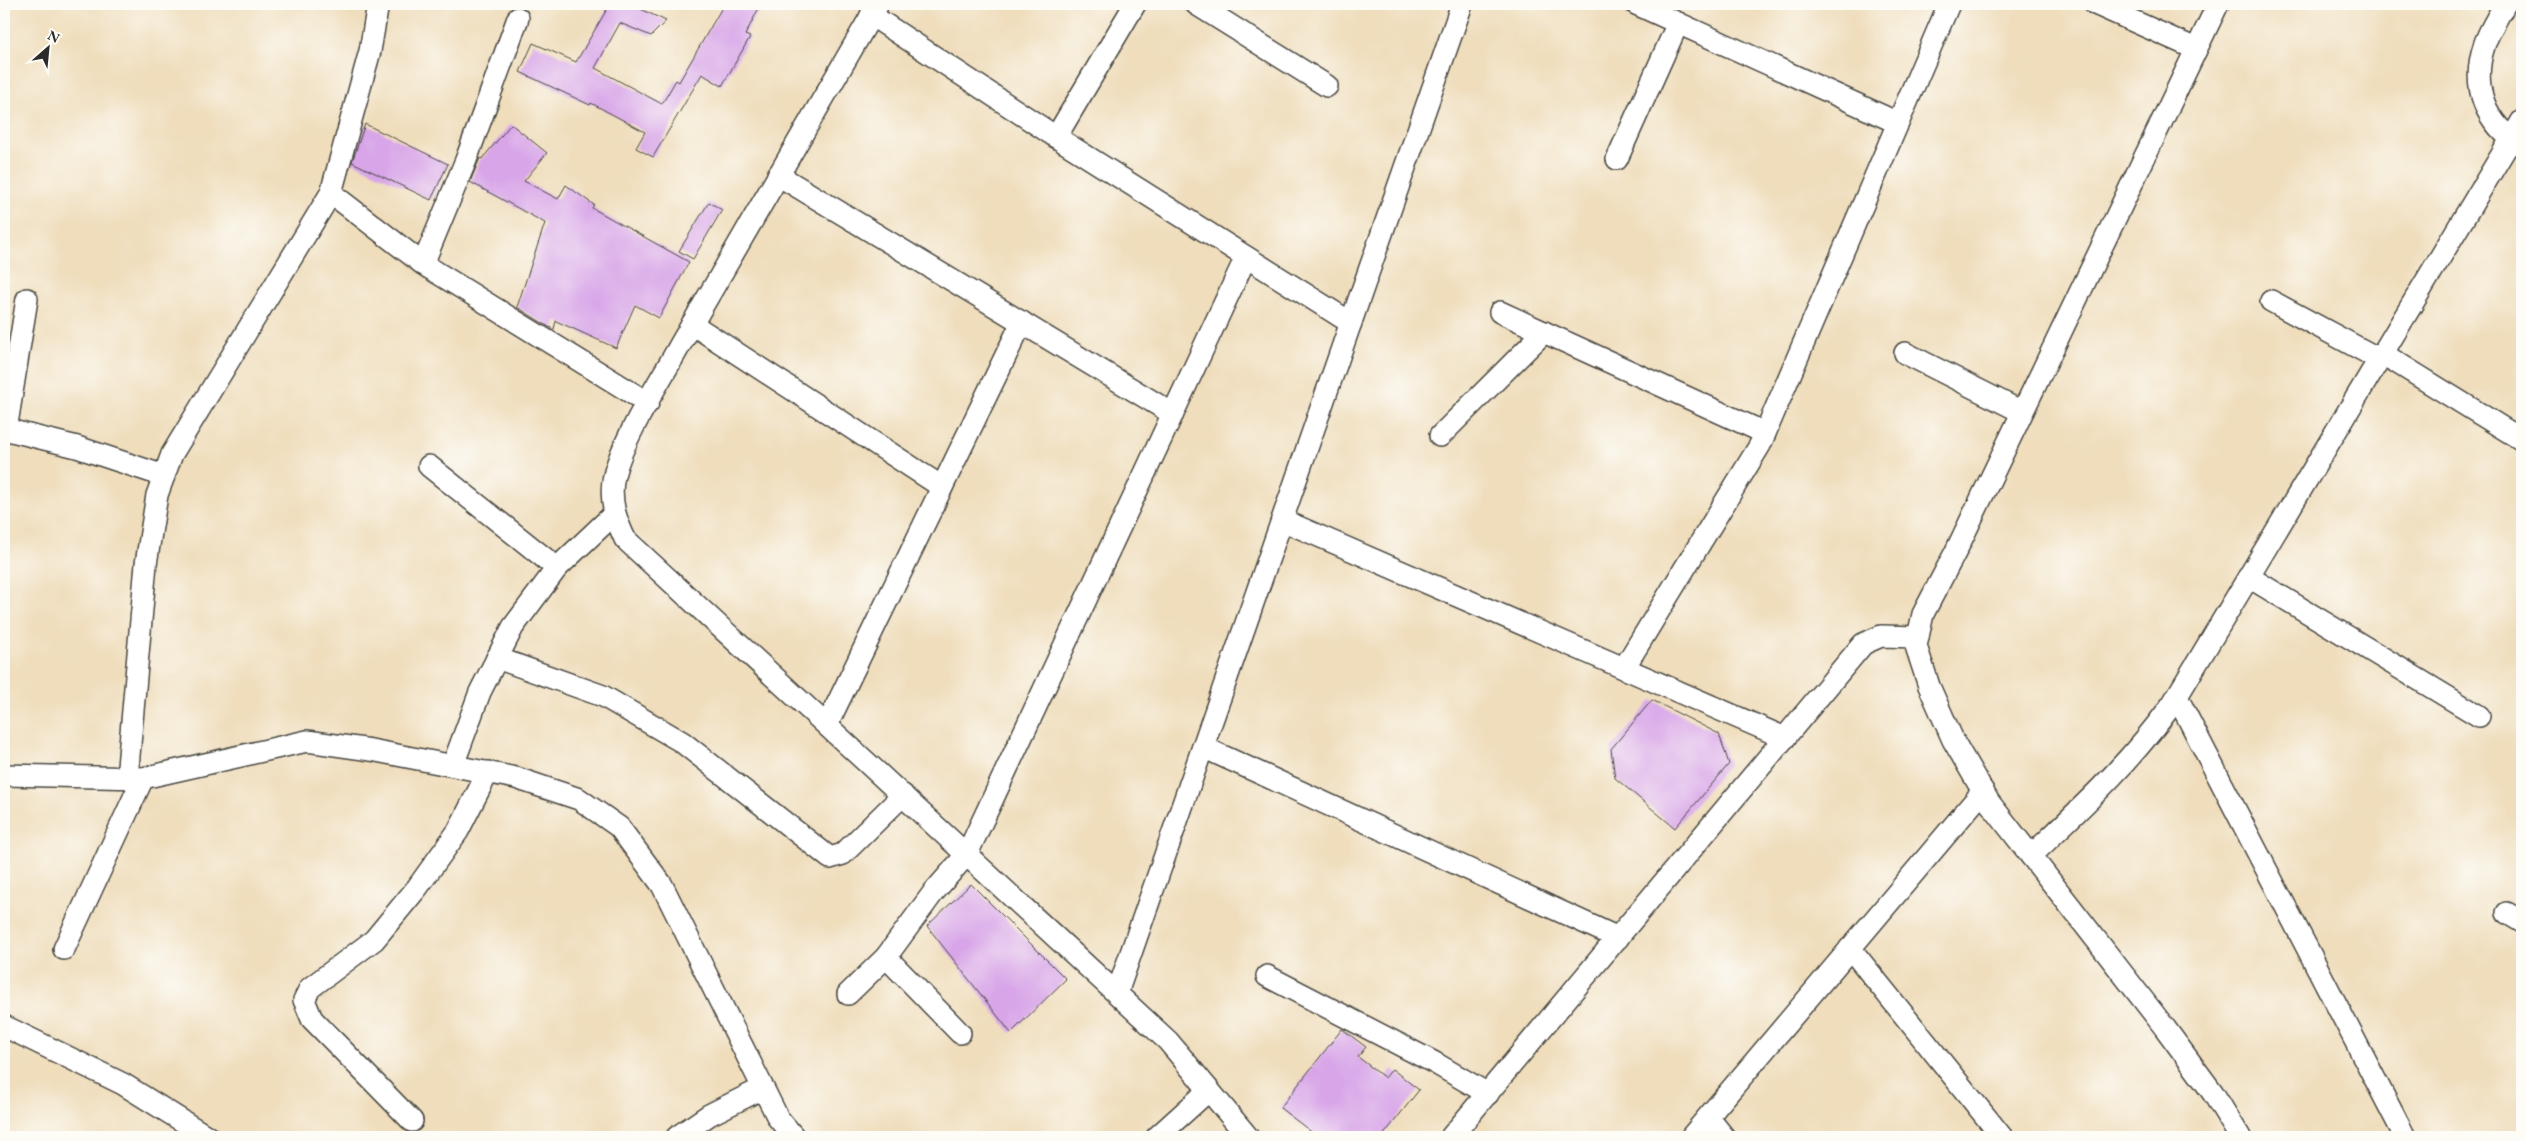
<svg xmlns="http://www.w3.org/2000/svg" width="2526" height="1141" font-family="'EB Garamond',serif">
	<rect width="100%" height="100%" fill="#fdfcf7"/>
	<filter id="ink" filterUnits="userSpaceOnUse"><feTurbulence type="fractalNoise" baseFrequency=".02" numOctaves="2"/><feDisplacementMap in="SourceGraphic" scale="10" xChannelSelector="R" yChannelSelector="G"/><feConvolveMatrix kernelMatrix="1 2 1 2 8 2 1 2 1" color-interpolation-filters="sRGB"/></filter>
	<filter id="wash" filterUnits="userSpaceOnUse"><feTurbulence type="fractalNoise" baseFrequency=".0096" numOctaves="4" result="noise"/><feDisplacementMap in="SourceGraphic" scale="20" xChannelSelector="R" yChannelSelector="G"/><feGaussianBlur stdDeviation="1.12" result="paint"/><feColorMatrix in="noise" values="0 0 0 0 0 0 0 0 0 0 0 0 0 0 0 0 0 1.4 0 .05"/><feComposite in="paint" operator="in"/></filter>
	<g filter="url(#wash)">
		<rect width="100%" height="100%" fill="#efddbb"/>
		<g id="blocks">
			<g fill="#d8a6e8">
				<polygon points="610,4 630,4 666,21 651,36 620,23 595,68 662,104 676,80 679,82 724,4 761,4 745,35 750,37 722,86 702,74 653,157 636,148 645,132 591,103 590,105 520,72 533,43 576,62"/>
				<polygon points="365,124 448,164 431,200 352,162"/>
				<polygon points="511,124 547,153 524,181 558,199 566,185 594,205 592,208 689,262 659,318 635,305 616,348 556,321 554,329 549,327 517,307 545,223 470,182 480,158 482,159"/>
				<polygon points="709,202 722,210 693,259 679,251"/>
				<polygon points="1652,700 1719,734 1729,764 1675,828 1615,778 1611,749"/>
				<polygon points="971,884 1066,979 1011,1033 927,926"/>
				<polygon points="1342,1029 1366,1047 1358,1057 1385,1078 1392,1069 1419,1090 1382,1137 1318,1137 1280,1108"/>
			</g>
		</g>
	</g>
	<g filter="url(#ink)">
		<use href="#blocks" fill-opacity="0" stroke="#484641" stroke-width="1"/>
		<g fill="none" stroke-linecap="round" stroke-linejoin="round">
			<defs>
				<g id="minor">
					<path d="M878 4C813 118 745 231 680 345 661 380 619 443 613 481 610 503 616 520 625 539L1168 1041 1248 1137"/>
					<polyline points="1196,4 1327,86"/>
					<polyline points="1636,4 1898,123"/>
					<polyline points="2095,4 2196,49"/>
					<polyline points="2218,4 1956,551 1923,614 1916,646 1929,686 1953,740 1989,802 2165,1028 2213,1093 2240,1137"/>
					<path d="M2505 4C2498 17 2488 32 2484 46 2471 87 2485 124 2522 146"/>
					<polyline points="871,15 1056,137 1351,323"/>
					<polyline points="1056,137 1135,4"/>
					<polyline points="1617,159 1678,23"/>
					<polyline points="778,175 1173,414"/>
					<polyline points="331,193 423,264 648,403"/>
					<polyline points="423,264 466,160 518,18"/>
					<polyline points="2271,301 2379,359"/>
					<polyline points="1500,312 1765,433"/>
					<polyline points="692,324 942,487"/>
					<polyline points="1905,353 2022,412"/>
					<polyline points="2383,354 2522,440"/>
					<polyline points="4,429 77,447 164,476"/>
					<polyline points="6,430 27,299"/>
					<polyline points="1440,436 1544,332"/>
					<polyline points="429,466 557,568"/>
					<polyline points="1282,520 1785,738"/>
					<polyline points="2249,577 2479,716"/>
					<polyline points="497,658 603,696 682,742 830,858 843,854 903,795"/>
					<polyline points="1624,668 1760,445 1949,4"/>
					<polyline points="2177,697 2405,1137"/>
					<polyline points="827,725 1022,322"/>
					<polyline points="1203,747 1618,938"/>
					<polyline points="453,765 480,692 513,627 557,568 614,514"/>
					<polyline points="4,775 143,778 307,741 371,750 516,778 579,799 619,827 662,885 778,1118 794,1137"/>
					<polyline points="127,778 146,564 157,495 172,454 331,193 370,51 378,4"/>
					<path d="M2031 856C2084 805 2130 763 2173 703L2522 121"/>
					<polyline points="2507,913 2522,922"/>
					<polyline points="1850,948 2002,1137"/>
					<polyline points="64,949 143,778"/>
					<polyline points="886,957 960,1033"/>
					<polyline points="1267,976 1435,1063 1488,1094"/>
					<polyline points="1117,993 1462,4"/>
					<polyline points="848,994 886,957 933,893 967,854 1246,257"/>
					<polyline points="4,1026 123,1084 208,1137"/>
					<polyline points="1708,1117 1724,1137"/>
					<polyline points="412,1121 312,1019 304,1000 310,988 374,940 417,888 458,831 488,772"/>
					<polyline points="677,1137 709,1115 763,1088"/>
					<polyline points="1157,1137 1209,1090"/>
					<polyline points="1451,1137 1863,644 1881,636 1918,637"/>
					<polyline points="1691,1137 1983,791"/>
				</g>
			</defs>
			<use href="#minor" stroke="#484641" stroke-width="24"/>
			<use href="#minor" stroke="#fff" stroke-width="21"/>
		</g>
	</g>
	<rect width="2526" height="1141" fill="none" stroke="#fdfcf7" stroke-width="20"/>
	<g transform="translate(48 48) rotate(27)" stroke="#fdfcf7" stroke-width="4" paint-order="stroke">
	<path d="M0-4L9 19L0 12L-9 19Z" fill="#2b2b2b"/>
	<text y="-8" font-size="14" font-weight="bold" text-anchor="middle" fill="#2b2b2b">N</text>
	</g>
</svg>
